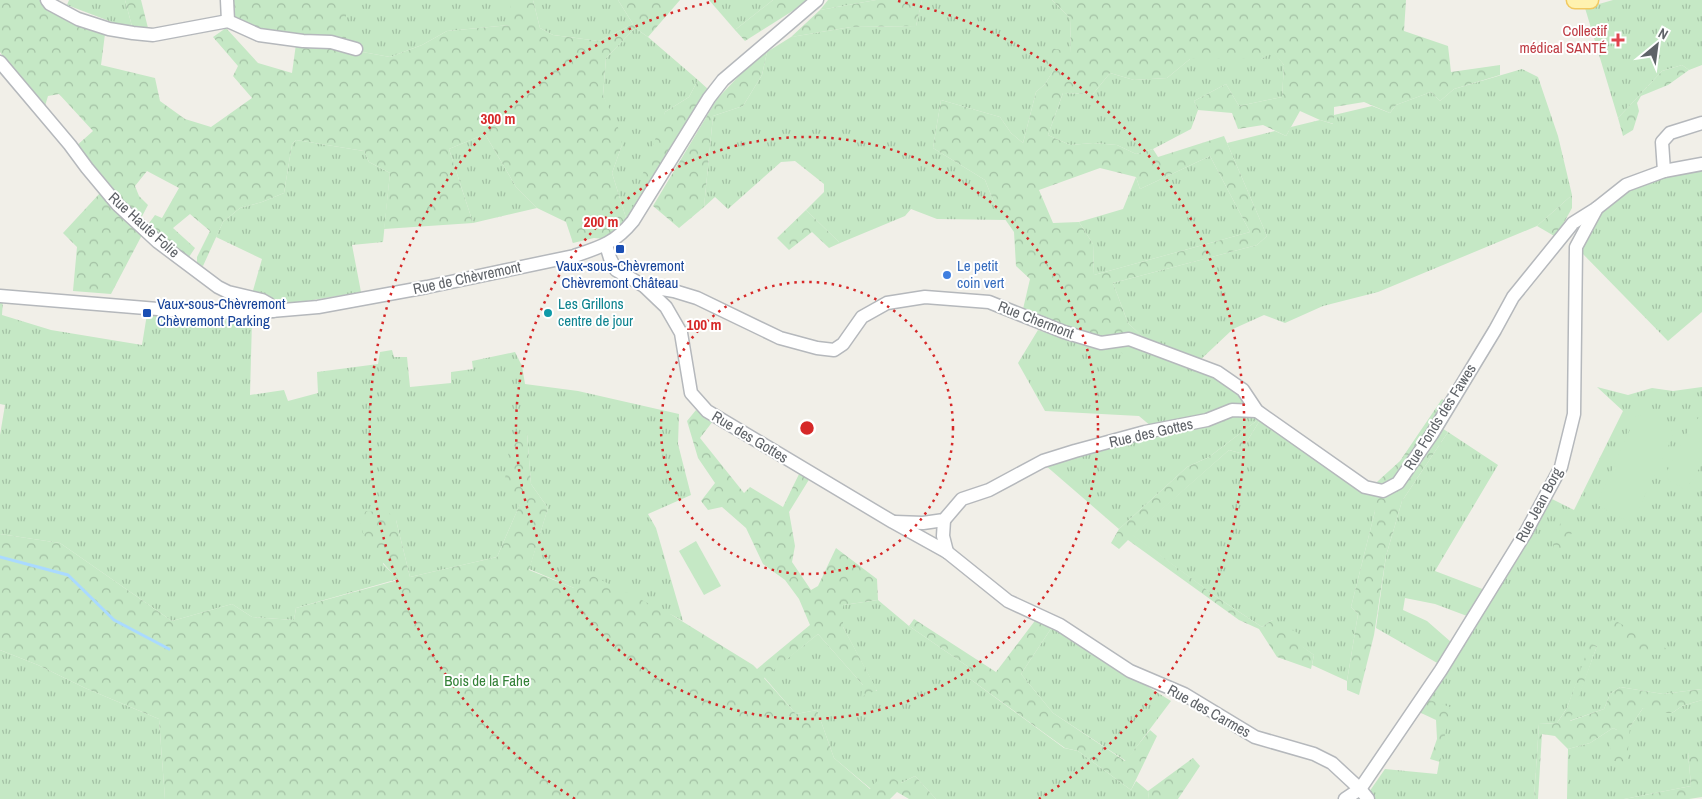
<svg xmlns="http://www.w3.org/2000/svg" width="1702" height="799" font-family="'Archivo Narrow',sans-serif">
	<defs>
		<pattern id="grass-tufts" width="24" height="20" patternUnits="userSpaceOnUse" patternTransform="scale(1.25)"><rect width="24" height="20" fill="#c5e8c5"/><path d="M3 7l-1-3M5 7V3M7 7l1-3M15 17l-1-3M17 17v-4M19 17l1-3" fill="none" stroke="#a3c0a4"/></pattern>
		<pattern id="forest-crowns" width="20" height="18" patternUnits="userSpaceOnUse" patternTransform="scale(1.25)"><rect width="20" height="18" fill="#c5e8c5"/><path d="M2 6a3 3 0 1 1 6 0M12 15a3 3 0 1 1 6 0" fill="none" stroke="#a3c0a4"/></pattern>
	</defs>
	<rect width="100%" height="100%" fill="#f1efe8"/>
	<g fill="url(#grass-tufts)">
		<polygon points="69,0 125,0 133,30 67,5"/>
		<polygon points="346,0 511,0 511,25 447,31 422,45 390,57 346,49"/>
		<polygon points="533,0 618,0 633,24 599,41 553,35 540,28"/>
		<polygon points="709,0 773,0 735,30"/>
		<polygon points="828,0 876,0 820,10"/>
		<polygon points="922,0 1052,0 1070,18 1071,53 1046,48 1053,71 1045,84 1036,92 1023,143 1011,133 1000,117 941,100 933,148 985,180 995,205 1006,220 937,219 911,209 905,216 840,243 806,210 824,192 824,184 795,161 781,162 728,209 715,197 704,207 713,116 743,106 762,75 767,52 791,37 851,27 916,26"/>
		<polygon points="1613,0 1702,0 1702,65 1689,70 1682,65 1662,71 1618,118 1585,8"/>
		<polygon points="635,28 648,37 698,80 689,97 665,112 651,182 627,221 612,173 622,145 603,95 606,58"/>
		<polygon points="1273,51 1284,65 1282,97 1239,106 1226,84 1194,101 1198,110 1191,129 1153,149 1136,154 1117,145 1093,143 1070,145 1048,135 1063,93 1093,94 1110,73 1134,80 1167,78 1190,59 1261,59"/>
		<polygon points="1522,69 1538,77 1558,136 1572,195 1537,226 1378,292 1323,306 1285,323 1264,315 1233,329 1198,362 1146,340 1128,323 1113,283 1257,245 1267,236 1227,143 1275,131 1286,136 1291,127 1320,120 1333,124 1334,115 1372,106 1390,113 1396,105 1431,92 1440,101 1454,89"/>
		<polygon points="485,134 516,187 537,208 473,223 449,149"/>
		<polygon points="296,140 364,151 369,162 390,173 383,242 352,245 361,292 289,304 252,294 262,259 216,237 223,222 240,208 262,202 284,193 292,144"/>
		<polygon points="1210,156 1250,232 1094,275 1093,244 1079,222 1123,209 1136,177 1140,189"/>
		<polygon points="1702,171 1702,312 1668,341 1581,252 1595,220 1622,193 1652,179"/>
		<polygon points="0,300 3,300 2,315 51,330 142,345 147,314 252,320 250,395 284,390 288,401 318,393 317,372 378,364 380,352 392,350 394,357 407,357 410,387 451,383 451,372 473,369 472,361 515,352 522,366 525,384 578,391 679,414 678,444 691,495 648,514 656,528 683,621 672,615 574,588 529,569 548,508 531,484 527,433 520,504 497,557 410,577 396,520 383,564 398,579 296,608 294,620 252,617 232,604 172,621 60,543 0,534 0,435 5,405 0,404"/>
		<polygon points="1038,330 1081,344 1150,350 1219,378 1242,393 1247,405 1152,427 1139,416 1045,411 1018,363"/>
		<polygon points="1597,387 1628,395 1652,388 1673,391 1702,387 1702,689 1663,694 1620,687 1610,694 1604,709 1569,721 1597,646 1591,644 1567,708 1557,723 1539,724 1534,799 1370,799 1367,795 1385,769 1437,774 1449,708 1427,699 1552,499 1574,510 1623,411"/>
		<polygon points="1224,414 1249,414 1259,419 1209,457 1187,467 1119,529 1045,465"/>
		<polygon points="1260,420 1367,491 1375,511 1351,607 1358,614 1347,681 1312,665 1314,655 1298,644 1272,620 1262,627 1218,598 1132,535 1229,450 1240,453"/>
		<polygon points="1448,432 1498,465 1435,571 1485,590 1467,616 1435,604 1405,598 1403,610 1427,621 1451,642 1439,664 1376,628 1386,556 1402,501"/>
		<polygon points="878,600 909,626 970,668 970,679 1064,748 1078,751 1131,790 1136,781 1148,791 1149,799 936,799 915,776 901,783 871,789 834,758 817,710 796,714 764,677 818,634 863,685 877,691 843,627 843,605"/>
		<polygon points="1052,627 1171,701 1126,761 1053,713 1021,674"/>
		<polygon points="0,650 38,665 85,688 159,719 165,799 0,799"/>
		<polygon points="1702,700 1702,752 1688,753 1691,786 1624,799 1567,799 1568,749 1590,743 1613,728 1617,730 1630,727 1643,708 1672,713 1682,706"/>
	</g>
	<g fill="url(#forest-crowns)" fill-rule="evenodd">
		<polygon points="0,0 40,0 45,6 105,34 101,65 155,78 160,101 185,119 211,127 252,98 233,76 238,66 213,37 226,28 258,63 292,73 296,44 229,17 232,0 346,0 346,49 390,57 422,45 447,31 510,25 511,0 533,0 540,28 553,35 599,41 633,24 618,0 680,0 648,37 635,28 606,58 603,95 621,134 622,145 612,173 627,221 605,239 594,238 573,243 566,222 537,208 516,187 485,134 449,149 473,223 384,229 390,173 369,162 364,151 296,140 292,144 284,193 262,202 240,208 223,222 203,266 197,264 197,257 210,231 190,214 173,228 195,248 185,263 144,230 155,215 162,218 179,188 147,171 135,186 139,196 148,205 138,224 74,148 93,131 59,94 48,96 45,106 8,64 0,52"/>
		<polygon points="125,0 141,0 149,32 133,30"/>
		<polygon points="773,0 810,0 745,41 735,30"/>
		<polygon points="876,0 922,0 916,26 851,27 791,37 820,10"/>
		<path d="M1052 0H1406L1404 31 1448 46 1451 72 1500 65V75L1454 89 1440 101 1431 92 1396 105 1390 113 1364 102 1334 107V124L1320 120 1300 111 1286 136 1263 125 1238 129 1232 113 1198 110 1194 101 1226 84 1239 106 1282 97 1284 65 1273 52 1261 59H1190L1167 78 1134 80 1110 73 1093 94 1063 93 1048 135 1070 145 1093 143 1117 145 1136 154 1153 149 1158 157 1224 136 1267 236 1257 245 1113 283 1128 323 1146 340 1150 350 1125 356 1115 346V337L1081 334 1043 321 1023 309 1030 279 1016 266 1014 232 995 205 985 180 933 148 941 100 1000 117 1011 133 1023 143 1036 92 1045 84 1053 71 1043 63 1046 47 1071 52 1070 18ZM1210 156 1250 232 1094 275 1093 244 1079 222 1053 223 1039 190 1100 168 1136 177 1140 189Z"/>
		<polygon points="767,52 762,75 743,106 713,116 704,207 679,228 653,206 717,99 754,60"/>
		<polygon points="1682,65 1689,70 1668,85 1641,96 1637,103 1639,111 1633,130 1623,136 1618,118 1662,71"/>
		<polygon points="698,80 709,90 651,182 642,176 665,112 689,97"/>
		<polygon points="100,193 142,235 111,294 73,291 77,247 63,233"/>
		<polygon points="1572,195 1572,208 1556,237 1537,226"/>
		<polygon points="806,210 840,243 829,248 812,232 789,250 777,238"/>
		<polygon points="1442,399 1449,404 1437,425 1448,432 1402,501 1386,556 1374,635 1359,695 1347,690 1347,681 1358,614 1351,607 1375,511 1364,501 1367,491 1400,461"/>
		<path d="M696 410 713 421 700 438 744 493 750 487 783 507 800 472 810 478 789 512 795 546 792 562 811 590 818 586 836 548 877 579 878 600 843 605V627L877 690 861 697 863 685 818 634 764 678 796 714 817 710 834 758 870 789 884 773 901 783 915 776 936 799H909L897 792 890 799H165L159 719 85 688 38 665 0 650V534L60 543 172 621 232 604 252 617 294 620 296 608 398 580C387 566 359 539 361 521 361 517 364 514 366 511L389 513 396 520 410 577 497 557 520 504 504 486 511 435 527 433 531 484 548 508 529 570 574 588 593 576 672 615 753 665 757 669 810 625 799 599 785 580 763 564 746 528 722 507 708 510 701 501 715 483 698 458 687 421Z"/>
		<polygon points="1259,419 1260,420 1240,453 1229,450 1133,535 1218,598 1262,627 1272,620 1298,633 1299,644 1314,655 1311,669 1277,657 1259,629 1239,620 1128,540 1119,549 1111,543 1119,529 1187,467 1209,457"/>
		<polygon points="1562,520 1575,526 1561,556 1554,556 1553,539"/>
		<polygon points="1037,618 1052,627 1021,674 1053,713 1125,761 1150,730 1157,736 1131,790 1078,751 1065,748 970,679 970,668 909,626 914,619 996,672"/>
		<polygon points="1612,619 1667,649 1662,655 1637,653 1608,628"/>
		<polygon points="1590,643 1597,646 1570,721 1604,709 1610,694 1620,687 1663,694 1702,689 1702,700 1682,706 1672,713 1652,713 1643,708 1630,727 1627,762 1614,761 1609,742 1617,730 1613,728 1590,743 1568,749 1555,736 1542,734 1538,799 1534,799 1539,724 1557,723 1567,708"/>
		<polygon points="1427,699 1450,707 1440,762 1430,759 1437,739 1436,720 1419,712"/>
		<polygon points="1688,752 1702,752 1702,797 1689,799 1624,799 1691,786"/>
		<polygon points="1193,758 1200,766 1178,799 1149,799 1148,791"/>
	</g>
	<g fill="#c5e8c5">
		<polygon points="1702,414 1702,464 1686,490 1664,477 1690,427"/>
		<polygon points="1643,415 1671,429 1673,436 1634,519 1627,521 1599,506 1598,501 1636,416"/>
		<polygon points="696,541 721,586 704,595 679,551"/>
	</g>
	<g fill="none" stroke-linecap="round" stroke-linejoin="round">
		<polyline stroke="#aadaff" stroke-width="3" points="0,557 68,575 114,620 169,649"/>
		<defs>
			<g id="minor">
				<polyline points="47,0 50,4 78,19 109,29 133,33 153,35 228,21 259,35 303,41 331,42 356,49"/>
				<polyline points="227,0 228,21"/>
				<polyline points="0,62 70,145 87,168 117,204 158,242 218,287 228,292 262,300 269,304 273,311"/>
				<polyline points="1664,171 1662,142 1670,133 1702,123"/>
				<polyline points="606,245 610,258 616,270 644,286 666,307 681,333 691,393 707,411 893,522 947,552 1008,601 1060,625 1130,671 1184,694 1255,737 1314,754 1332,763 1360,789 1368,799"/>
				<polyline points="644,286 674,291 697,298 780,338 817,348 834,350 843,344 862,317 887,303 925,297 989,302 1064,332 1101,343 1129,339 1217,372 1243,390 1257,411 1365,487 1383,491 1398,483 1432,434 1495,330 1513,297 1573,223 1597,208"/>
				<path d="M0 296 182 311 248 313 318 307 427 287 574 256C601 247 615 243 633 221L709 98 723 80 817 0"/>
				<polyline points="944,520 943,536 947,552"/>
				<polyline points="895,522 923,523 944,520 962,499 989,490 1043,461 1075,451 1145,432 1207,420 1232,410 1257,411"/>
				<polyline points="1345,799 1360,789 1441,670 1526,532 1561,467 1574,414 1576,247 1597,208 1626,185 1664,171 1702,164"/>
			</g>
			<polyline id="major" points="1575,0 1590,0"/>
		</defs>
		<use href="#minor" stroke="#b5b8bc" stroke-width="15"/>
		<use href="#major" stroke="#f2c960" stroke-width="19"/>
		<use href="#minor" stroke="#fff" stroke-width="12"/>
		<use href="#major" stroke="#fff2af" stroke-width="16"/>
	</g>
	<g fill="none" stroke="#d62828" stroke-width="2.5" stroke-dasharray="2.5 5">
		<circle cx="807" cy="428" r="146"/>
		<circle cx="807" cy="428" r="291"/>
		<path d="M575 799A437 437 0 0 1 716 1M898 1A437 437 0 0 1 1039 799"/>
	</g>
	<path fill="#e0444e" stroke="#fff" stroke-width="2" d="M1615.5 32.5h5v5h5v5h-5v5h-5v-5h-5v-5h5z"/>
	<g fill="#1a4fb4" stroke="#fff" stroke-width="2">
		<rect x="615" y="244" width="10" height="10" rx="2.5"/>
		<rect x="142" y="308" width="10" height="10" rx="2.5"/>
	</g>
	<circle fill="#3f7fe0" stroke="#fff" stroke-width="2" cx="947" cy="275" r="5"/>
	<circle fill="#0f9aa8" stroke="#fff" stroke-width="2" cx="548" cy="313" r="5"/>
	<g text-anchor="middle" stroke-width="4" stroke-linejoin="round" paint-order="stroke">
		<g font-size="15" fill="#be3a42" stroke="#fff" text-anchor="end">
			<text x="1607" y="36">Collectif<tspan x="1607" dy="17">médical SANTÉ</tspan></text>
		</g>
		<g font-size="15" fill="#5f6368" stroke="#fff">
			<text transform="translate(144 225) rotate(42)" y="5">Rue Haute Folie</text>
			<text transform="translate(467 278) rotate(-12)" y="5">Rue de Chèvremont</text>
			<text transform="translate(1036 320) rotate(21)" y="5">Rue Chermont</text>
			<text transform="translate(1440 417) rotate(-58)" y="5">Rue Fonds des Fawes</text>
			<text transform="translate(1151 433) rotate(-13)" y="5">Rue des Gottes</text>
			<text transform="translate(750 437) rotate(31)" y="5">Rue des Gottes</text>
			<text transform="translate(1539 505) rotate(-62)" y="5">Rue Jean Borg</text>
			<text transform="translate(1209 711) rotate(29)" y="5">Rue des Carmes</text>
		</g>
		<g font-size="15" fill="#164399" stroke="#fff">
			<text x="620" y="271">Vaux-sous-Chèvremont<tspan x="620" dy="17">Chèvremont Château</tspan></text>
			<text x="157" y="309" text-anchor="start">Vaux-sous-Chèvremont<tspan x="157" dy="17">Chèvremont Parking</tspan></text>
		</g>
		<g font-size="15" fill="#366cbe" stroke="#fff" text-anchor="start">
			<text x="957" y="271">Le petit<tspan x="957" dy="17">coin vert</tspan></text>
		</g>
		<g font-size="15" fill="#0d838f" stroke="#fff" text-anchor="start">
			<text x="558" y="309">Les Grillons<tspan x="558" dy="17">centre de jour</tspan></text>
		</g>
		<g font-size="15" fill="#348238" stroke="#fff">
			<text x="487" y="686">Bois de la Fahe</text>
		</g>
	</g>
	<circle cx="807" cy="428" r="8" fill="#d62828" stroke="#fff" stroke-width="2.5"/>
	<g font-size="15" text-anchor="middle" font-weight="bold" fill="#d62828" stroke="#fff" stroke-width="4" stroke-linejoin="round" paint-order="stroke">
		<text x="498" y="124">300 m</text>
		<text x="601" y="227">200 m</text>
		<text x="704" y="330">100 m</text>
	</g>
	<g transform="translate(1657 45) rotate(29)" stroke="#ffffff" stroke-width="4" paint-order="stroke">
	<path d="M0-4L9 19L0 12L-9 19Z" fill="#5f6368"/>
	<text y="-8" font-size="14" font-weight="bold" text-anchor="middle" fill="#5f6368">N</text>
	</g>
</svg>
